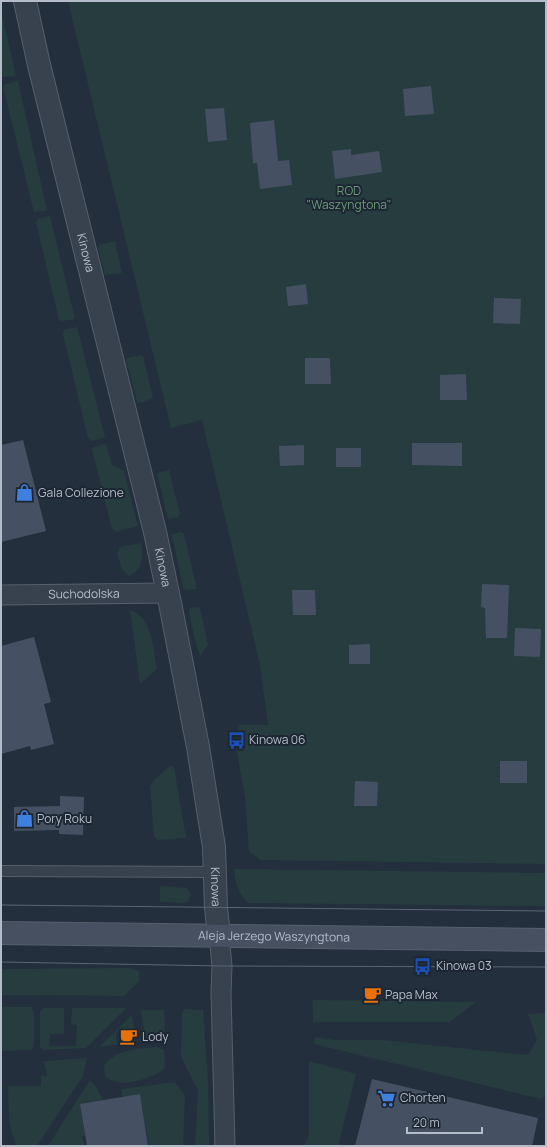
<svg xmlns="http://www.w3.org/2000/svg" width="547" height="1147" font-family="Manrope,sans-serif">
	<rect width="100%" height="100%" fill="#242f3e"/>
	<g fill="#263c3f">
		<polygon points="68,1 546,1 546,864 260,860 249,851 245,798 237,751 242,750 238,725 268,725 260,665 202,420 171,428"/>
		<polygon points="1,11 16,76 1,77"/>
		<polygon points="18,81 47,210 36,212 34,212 3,87 5,84"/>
		<polygon points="50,216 75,319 63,321 59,320 36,222 38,219"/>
		<polygon points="115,241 122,273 105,275 98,248 99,245"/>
		<polygon points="77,327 105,437 92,441 88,438 63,334 64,330"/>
		<polygon points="143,355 153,398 140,403 137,401 126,360 128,358"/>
		<polygon points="106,444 112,465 124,471 138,526 116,532 112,529 92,449 94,447"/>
		<polygon points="169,470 180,514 178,517 168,519 157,473"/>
		<polygon points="181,532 184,534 197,589 187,590 183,588 172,535"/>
		<path d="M141 543C144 555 143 570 129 576L122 569 117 554 120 547Z"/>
		<polygon points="200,607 208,645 200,656 195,640 189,611 190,608"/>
		<path d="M130 610C153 618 153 649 157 669L140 684Z"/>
		<polygon points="170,766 174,767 186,838 158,840 154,836 150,787 154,780"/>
		<path d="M234 869 546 873V906L248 903C238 893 235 883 234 869Z"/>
		<polygon points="160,886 187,888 191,895 187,903 160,902"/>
		<polygon points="130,968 139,971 139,981 124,996 1,995 1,969"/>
		<polygon points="313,1000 476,1002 450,1022 313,1022"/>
		<polygon points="1,1007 31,1007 34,1012 34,1046 31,1050 1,1051"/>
		<polygon points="43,1008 64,1008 64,1034 50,1034 49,1046 76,1046 77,1025 71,1024 72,1008 126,1008 86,1048 43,1050 40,1047 40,1012"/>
		<polygon points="185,1009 203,1010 208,1080 209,1146 195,1146 198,1090 181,1057 182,1012"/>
		<polygon points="141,1010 164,1010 165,1040 145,1042"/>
		<polygon points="546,1013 546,1089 544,1097 541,1099 314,1044 315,1037 335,1040 382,1040 528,1055 537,1040 528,1014"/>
		<polygon points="132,1015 134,1030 116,1031 117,1044 99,1047"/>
		<path d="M156 1047 164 1050 165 1067 162 1071C148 1079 119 1090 105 1076L104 1066C116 1049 137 1049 156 1047Z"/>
		<path d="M87 1058 83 1076 37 1146H17C7 1128 9 1106 8 1086H41V1075L47 1076 44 1061Z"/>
		<polygon points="309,1061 356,1074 338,1146 304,1146 309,1134"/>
		<polygon points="90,1080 96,1087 103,1100 80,1104 85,1135 82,1136 84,1146 48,1146"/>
		<polygon points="175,1082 185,1095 183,1146 149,1146 140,1094 122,1098 122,1089"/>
	</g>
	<g fill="#455162">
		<polygon points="431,86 434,114 405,116 403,89"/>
		<polygon points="224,108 227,140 208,142 205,109"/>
		<polygon points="274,120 278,161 289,160 292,185 260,189 257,163 253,163 250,123"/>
		<polygon points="351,149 351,155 379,151 382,172 335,179 332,151"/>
		<polygon points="306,284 308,304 288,306 286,287"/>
		<polygon points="494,298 521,299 520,324 493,323"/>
		<polygon points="305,358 330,358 331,384 305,384"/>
		<polygon points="466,374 467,400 440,400 440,375"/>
		<polygon points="23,440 46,531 1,542 1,445"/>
		<polygon points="412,443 462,443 462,466 412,465"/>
		<polygon points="304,445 304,465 280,466 279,446"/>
		<rect x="336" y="448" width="25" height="19"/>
		<polygon points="482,584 509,585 507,638 486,638 485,608 481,607"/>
		<polygon points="292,590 315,590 316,615 293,615"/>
		<polygon points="515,628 541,629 540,657 514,656"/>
		<polygon points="34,637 51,702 44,704 54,744 31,750 30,746 1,754 1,646"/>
		<polygon points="370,644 370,664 349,664 349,645"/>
		<rect x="500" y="761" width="27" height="22"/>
		<polygon points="355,781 378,782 377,806 354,806"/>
		<polygon points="60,796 84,797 83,835 59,834 59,830 14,831 14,807 60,806"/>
		<polygon points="372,1079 538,1118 532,1146 355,1146"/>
		<polygon points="140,1094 148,1146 87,1146 80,1104"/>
	</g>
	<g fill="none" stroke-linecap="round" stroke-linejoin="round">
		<defs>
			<polyline id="service" points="1,871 214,872"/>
			<g id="minor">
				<path id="s1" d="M1 595 168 593"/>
				<polyline points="219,935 222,966 221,993 225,1146"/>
			</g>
			<g id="tertiary">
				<path id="s2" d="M25 1 39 65 155 532 170 603 198 747 214 847 216 908 219 935"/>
			</g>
			<g id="secondary">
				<path id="s3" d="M1 933 546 940"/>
			</g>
		</defs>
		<use href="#service" stroke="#565f6c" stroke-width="12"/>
		<use href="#minor" stroke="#565f6c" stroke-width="21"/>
		<use href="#tertiary" stroke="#565f6c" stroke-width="24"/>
		<use href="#secondary" stroke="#565f6c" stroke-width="24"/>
		<use href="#service" stroke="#38414e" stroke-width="10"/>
		<use href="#minor" stroke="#38414e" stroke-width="19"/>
		<use href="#tertiary" stroke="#38414e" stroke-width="22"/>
		<use href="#secondary" stroke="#465061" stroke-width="22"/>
		<g stroke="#5a6575" stroke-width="1">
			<polyline points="1,905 546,911"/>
			<polyline points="1,962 222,966 546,967"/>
		</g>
	</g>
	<defs>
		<symbol id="shop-bare" viewBox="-9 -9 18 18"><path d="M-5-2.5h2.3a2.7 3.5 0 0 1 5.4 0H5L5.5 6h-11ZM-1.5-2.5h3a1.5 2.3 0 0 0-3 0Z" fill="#3f7fe0" stroke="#1d2633" stroke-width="2.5" paint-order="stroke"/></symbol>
		<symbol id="bus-bare" viewBox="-9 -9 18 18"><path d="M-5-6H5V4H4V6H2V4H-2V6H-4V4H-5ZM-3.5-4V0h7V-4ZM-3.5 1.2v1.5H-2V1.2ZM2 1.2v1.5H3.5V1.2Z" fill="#1a4fb4" stroke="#1d2633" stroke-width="2.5" paint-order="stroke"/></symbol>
		<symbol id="cafe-bare" viewBox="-9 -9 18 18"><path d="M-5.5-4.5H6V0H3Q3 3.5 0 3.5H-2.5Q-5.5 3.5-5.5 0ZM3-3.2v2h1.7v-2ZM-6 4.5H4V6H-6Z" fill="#e8710a" stroke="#1d2633" stroke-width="2.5" paint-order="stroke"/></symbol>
		<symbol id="supermarket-bare" viewBox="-9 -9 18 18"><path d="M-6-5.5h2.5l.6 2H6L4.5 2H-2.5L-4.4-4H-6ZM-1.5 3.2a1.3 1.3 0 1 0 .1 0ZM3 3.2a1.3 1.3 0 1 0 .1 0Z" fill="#3f7fe0" stroke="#1d2633" stroke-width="2.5" paint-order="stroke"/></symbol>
	</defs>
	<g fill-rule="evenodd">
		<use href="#shop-bare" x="12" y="480" width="25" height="25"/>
		<use href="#bus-bare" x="224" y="728" width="25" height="25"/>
		<use href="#shop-bare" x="12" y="806" width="25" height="25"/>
		<use href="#bus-bare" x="410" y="954" width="25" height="25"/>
		<use href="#cafe-bare" x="360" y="982" width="25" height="25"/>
		<use href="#cafe-bare" x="116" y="1024" width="25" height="25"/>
		<use href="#supermarket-bare" x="374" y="1086" width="25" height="25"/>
	</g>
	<g text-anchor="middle" stroke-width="4" stroke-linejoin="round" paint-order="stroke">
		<g font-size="12" fill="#6b9a76" stroke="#1d2633">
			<text x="349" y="195">ROD<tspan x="349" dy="14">"Waszyngtona"</tspan></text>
		</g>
		<g font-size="12" fill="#b4bcc9" stroke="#1d2633">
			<text dy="4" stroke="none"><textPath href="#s2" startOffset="259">Kinowa</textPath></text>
			<text dy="4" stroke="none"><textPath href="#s2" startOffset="583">Kinowa</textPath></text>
			<text dy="4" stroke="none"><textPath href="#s1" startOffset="83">Suchodolska</textPath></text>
			<text dy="4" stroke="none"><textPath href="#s2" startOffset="907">Kinowa</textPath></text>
			<text dy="4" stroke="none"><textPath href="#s3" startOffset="273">Aleja Jerzego Waszyngtona</textPath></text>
		</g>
		<g font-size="12" fill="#b4bcc9" stroke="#1d2633" text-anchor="start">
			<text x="38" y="497">Gala Collezione</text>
			<text x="249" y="744">Kinowa 06</text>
			<text x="37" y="823">Pory Roku</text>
			<text x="436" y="970">Kinowa 03</text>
			<text x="385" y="999">Papa Max</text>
			<text x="142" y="1041">Lody</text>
			<text x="400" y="1102">Chorten</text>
		</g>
	</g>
	<rect width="547" height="1147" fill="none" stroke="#b4bcc9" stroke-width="4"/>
	<path d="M407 1127v6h75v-6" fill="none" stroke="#b4bcc9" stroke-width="2"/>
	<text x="413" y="1127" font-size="12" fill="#b4bcc9" stroke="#1d2633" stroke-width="3" paint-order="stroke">20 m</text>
</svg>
